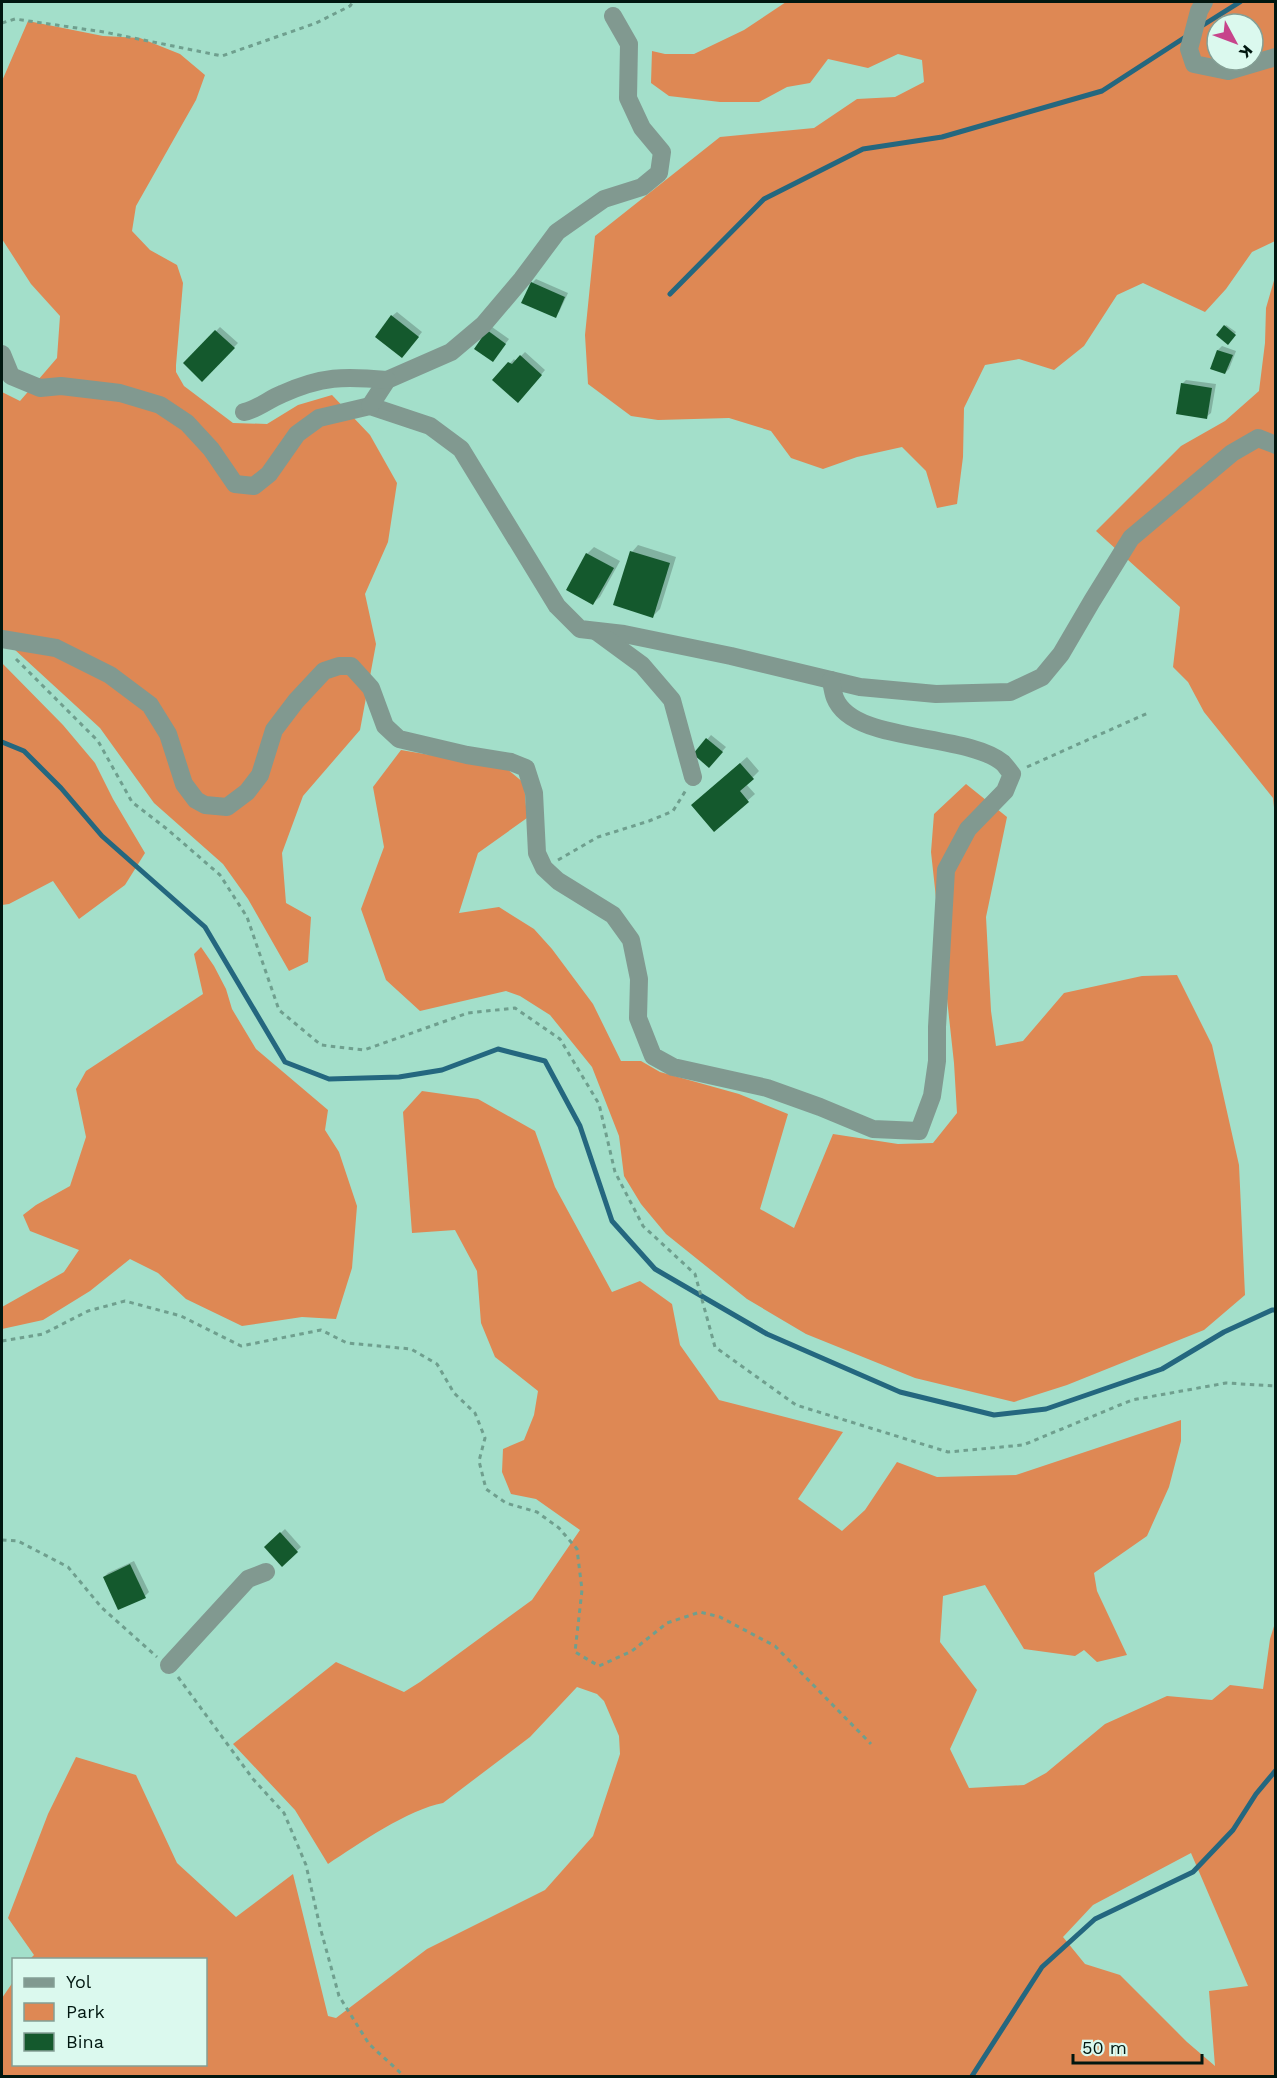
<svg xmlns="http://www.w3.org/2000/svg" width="1277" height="2078" font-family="'Work Sans',sans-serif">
	<rect width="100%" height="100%" fill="#a3dfca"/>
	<g fill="#de8854" fill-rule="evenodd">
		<path d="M786 2H1275V241L1252 252 1226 289 1205 312 1143 283 1117 295 1084 346 1054 370 1019 359 985 365 964 408 963 457 957 504 937 508 926 471 902 447 857 457 823 469 791 458 771 431 729 418 658 420 631 416 588 384 585 335 595 236 720 137 814 128 857 99 895 97 924 82 922 60 898 54 868 68 828 59 810 83 787 87 759 102H720L669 96 651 83 652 51 665 54H694L744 30ZM1217 24H1253V60H1217Z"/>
		<polygon points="28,21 103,36 140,38 180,54 205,75 196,100 136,206 132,231 150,250 177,265 183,283 176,365 176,372 184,386 233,423 267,424 298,405 332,395 370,435 397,483 388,542 365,594 376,644 360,730 303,796 282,853 286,903 311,917 308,962 289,971 248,899 223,864 154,803 100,728 2,638 2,392 20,401 57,358 60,316 31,284 2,239 2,81"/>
		<polygon points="1275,277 1275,817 1273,798 1204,712 1188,682 1173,667 1180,607 1096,531 1181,446 1225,421 1259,391 1265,343 1266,308"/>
		<polygon points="2,663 63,725 95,763 113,799 145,853 125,885 79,919 53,881 9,904 2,905"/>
		<polygon points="401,750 506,768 524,783 527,818 478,853 459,913 499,907 534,929 552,949 593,1004 621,1061 641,1061 660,1072 739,1094 788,1114 760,1209 794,1228 833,1134 898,1144 933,1143 957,1113 954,1063 931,852 934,814 966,784 1007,817 986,917 991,1011 996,1046 1023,1041 1064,993 1142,976 1177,975 1212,1045 1239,1165 1245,1295 1204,1330 1067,1385 1014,1402 915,1378 806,1334 747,1299 666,1234 641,1204 624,1176 619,1136 592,1067 550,1015 520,996 506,991 420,1011 386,980 361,909 384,847 373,787"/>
		<polygon points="201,947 214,966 226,989 232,1009 256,1049 328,1110 325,1130 339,1152 357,1206 352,1268 336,1319 302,1317 242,1326 186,1299 158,1273 130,1259 90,1291 43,1320 2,1329 2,1307 64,1272 79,1250 30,1231 23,1215 36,1205 70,1186 86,1137 76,1089 86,1071 203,994 194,954"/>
		<path d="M422 1091 478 1099 535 1131 555 1187 612 1292 640 1281 672 1304 680 1345 719 1400 843 1432 798 1499 842 1531 865 1510 897 1462 937 1477 1016 1475 1181 1420V1441L1169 1487 1147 1536 1094 1573 1097 1591 1127 1655 1097 1662 1084 1650 1075 1656 1024 1649 985 1585 943 1596 940 1642 977 1690 950 1749 969 1788 1024 1785 1046 1773 1105 1724 1167 1696 1212 1700 1230 1685 1263 1689 1270 1639 1275 1623V2076H2V1998L13 1982 14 2064H206V1960L30 1959 34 1955 8 1918 48 1814 76 1757 136 1775 177 1863 236 1917 293 1874 328 2016 336 2018 427 1949 545 1890 593 1836 620 1754 619 1736 604 1701 597 1694 577 1687 530 1737 443 1803C409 1809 358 1844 328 1864L295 1810 233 1744 336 1662 404 1692 420 1682 532 1600 580 1530 536 1499 511 1494 502 1472 503 1449 524 1440 534 1415 538 1391 495 1357 481 1323 477 1271 455 1230 412 1233 403 1112ZM1191 1853 1248 1986 1209 1991 1215 2066 1187 2042 1120 1975 1085 1964 1063 1937 1093 1905Z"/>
	</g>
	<g fill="#0003">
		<polygon points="536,279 568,293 559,312 555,316 532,283"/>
		<polygon points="397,312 422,332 406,352 392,316"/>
		<polygon points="1226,325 1236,332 1228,343 1218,335"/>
		<polygon points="220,327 238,343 202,380 185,363"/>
		<polygon points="492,327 509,339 496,356 476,348"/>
		<polygon points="1222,346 1236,351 1229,369 1225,373 1218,350"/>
		<polygon points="525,352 545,370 522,397 494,380 514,359 516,361"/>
		<polygon points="1186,380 1216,384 1211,413 1206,417 1182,384"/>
		<polygon points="638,545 676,557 660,609 653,616 632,552"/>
		<polygon points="594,547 620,561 600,597 593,603 568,590 587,554"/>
		<polygon points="711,735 726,747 713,762 695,754"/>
		<polygon points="747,757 759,771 746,784 755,794 714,830 700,799"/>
		<polygon points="285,1529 301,1547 282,1565 266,1547"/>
		<polygon points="134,1561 149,1592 145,1596 104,1577 108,1573"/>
	</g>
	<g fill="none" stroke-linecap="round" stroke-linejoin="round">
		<g stroke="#24677f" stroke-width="5">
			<polyline points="1200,27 1240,2"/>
			<polyline points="670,294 764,199 863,149 942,137 1102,91 1187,36"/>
			<polyline points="2,742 24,751 61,788 102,836 205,927 285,1062 329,1079 399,1077 442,1070 498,1049 545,1061 580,1126 612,1221 655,1269 767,1334 900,1392 994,1415 1046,1409 1162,1369 1224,1332 1272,1310 1276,1310"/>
			<polyline points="972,2076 1042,1967 1095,1919 1193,1872 1233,1830 1256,1794 1276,1770"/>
		</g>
	</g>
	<g fill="#14592d">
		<polygon points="531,282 565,297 556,318 521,303"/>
		<polygon points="391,315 419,337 402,358 375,337"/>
		<polygon points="1224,325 1236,335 1228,345 1216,335"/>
		<polygon points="215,330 235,348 202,382 183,363"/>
		<polygon points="487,330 506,344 493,362 474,349"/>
		<polygon points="1217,350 1233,355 1225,374 1210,369"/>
		<polygon points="520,355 542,375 518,403 492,380 508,362 512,364"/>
		<polygon points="1181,383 1212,388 1207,419 1176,414"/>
		<polygon points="630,551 670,563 653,618 613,605"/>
		<polygon points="586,553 614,568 593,605 566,590"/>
		<polygon points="706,738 723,752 709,768 693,754"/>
		<polygon points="740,763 754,779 740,791 749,802 714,832 691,805"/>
		<polygon points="280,1532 298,1552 282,1567 264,1547"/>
		<polygon points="130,1564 146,1598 118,1610 103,1577"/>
	</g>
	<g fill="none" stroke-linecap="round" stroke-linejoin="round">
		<g stroke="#6f9f8e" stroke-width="3" stroke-dasharray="4.5 4.5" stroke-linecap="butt">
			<polyline points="2,23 15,19 104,32 222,56 316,23 350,6 353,2"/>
			<polyline points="16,659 98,741 132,802 167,829 220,875 247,917 279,1010 321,1045 364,1050 468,1013 515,1008 560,1039 599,1104 615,1172 643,1226 695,1274 715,1347 796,1405 948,1452 1023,1445 1132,1400 1226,1383 1276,1386"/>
			<polyline points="1027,767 1148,713"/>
			<polyline points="558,860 598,837 649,821 673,811 686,790"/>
			<polyline points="2,1341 43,1334 88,1311 125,1301 181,1316 241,1346 321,1330 347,1343 411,1349 437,1364 454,1393 475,1413 485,1438 479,1461 486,1489 506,1503 537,1512 559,1528 577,1549 582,1590 575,1652 599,1666 632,1651 667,1623 700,1612 720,1617 775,1646 871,1744"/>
			<polyline points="2,1540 18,1541 68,1567 102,1608 157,1657"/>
			<polyline points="178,1677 253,1779 284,1813 306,1865 320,1927 339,1996 369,2044 404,2076"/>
		</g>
		<g stroke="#819990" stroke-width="18">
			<polyline points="1204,2 1199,11 1189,49 1194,64 1228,71 1276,57"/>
			<polyline points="2,354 11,376 40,388 61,386 120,393 160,405 187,423 211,449 235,484 254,486 269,474 297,434 319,418 370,406 430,426 461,449 557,606 580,629 624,634 731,656 860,687 936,694 1010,692 1042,677 1061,654 1092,601 1131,538 1232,453 1258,438 1276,445"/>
			<polyline points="370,406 387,380 451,352 483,325 522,279 557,232 604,199 642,187 659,173 662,152 642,128 628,98 629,44 613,16"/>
			<path d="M244 412C258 409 269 399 282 394 322 376 344 376 387 380"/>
			<polyline points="597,632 642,665 672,700 693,777"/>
			<path d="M2 639 56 648 110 675 150 705 168 734 184 784 196 800 205 805 227 807 247 792 260 775 274 730 296 701 324 671 339 666H351L371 688 385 726 399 739 467 755 511 762 526 768 534 793 537 853 544 868 558 881 613 915 631 940 639 979 638 1018 653 1056 673 1067 767 1088 820 1107 873 1129 919 1131 932 1096 937 1061V1027L946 870 968 829 1005 791 1012 774C1009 771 1006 766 1003 763 965 732 853 744 835 698 833 693 832 686 831 680"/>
			<polyline points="169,1665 248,1579 266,1572"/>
		</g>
	</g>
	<rect width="1277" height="2078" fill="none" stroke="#011710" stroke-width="6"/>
	<rect x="12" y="1958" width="195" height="108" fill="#dbf9ee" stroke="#849f95" stroke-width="1.5"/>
	<rect x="24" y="1978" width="30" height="9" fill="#819990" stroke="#849f95" stroke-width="1.5"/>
	<text x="66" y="1988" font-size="18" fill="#011710">Yol</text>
	<rect x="24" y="2003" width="30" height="18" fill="#de8854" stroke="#849f95" stroke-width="1.5"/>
	<text x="66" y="2018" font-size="18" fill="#011710">Park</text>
	<rect x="24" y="2033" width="30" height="18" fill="#14592d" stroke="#849f95" stroke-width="1.5"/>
	<text x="66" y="2048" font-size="18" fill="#011710">Bina</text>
	<g transform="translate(1235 42) rotate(131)"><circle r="28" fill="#dbf9ee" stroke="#849f95" stroke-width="1.5"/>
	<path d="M0-4.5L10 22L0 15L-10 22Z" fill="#c7448b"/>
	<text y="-9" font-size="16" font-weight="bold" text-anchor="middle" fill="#011710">K</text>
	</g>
	<path d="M1073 2054v9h129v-9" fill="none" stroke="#011710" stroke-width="3"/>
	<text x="1082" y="2054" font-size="18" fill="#011710" stroke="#dbf9ee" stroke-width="4.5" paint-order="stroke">50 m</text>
</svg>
